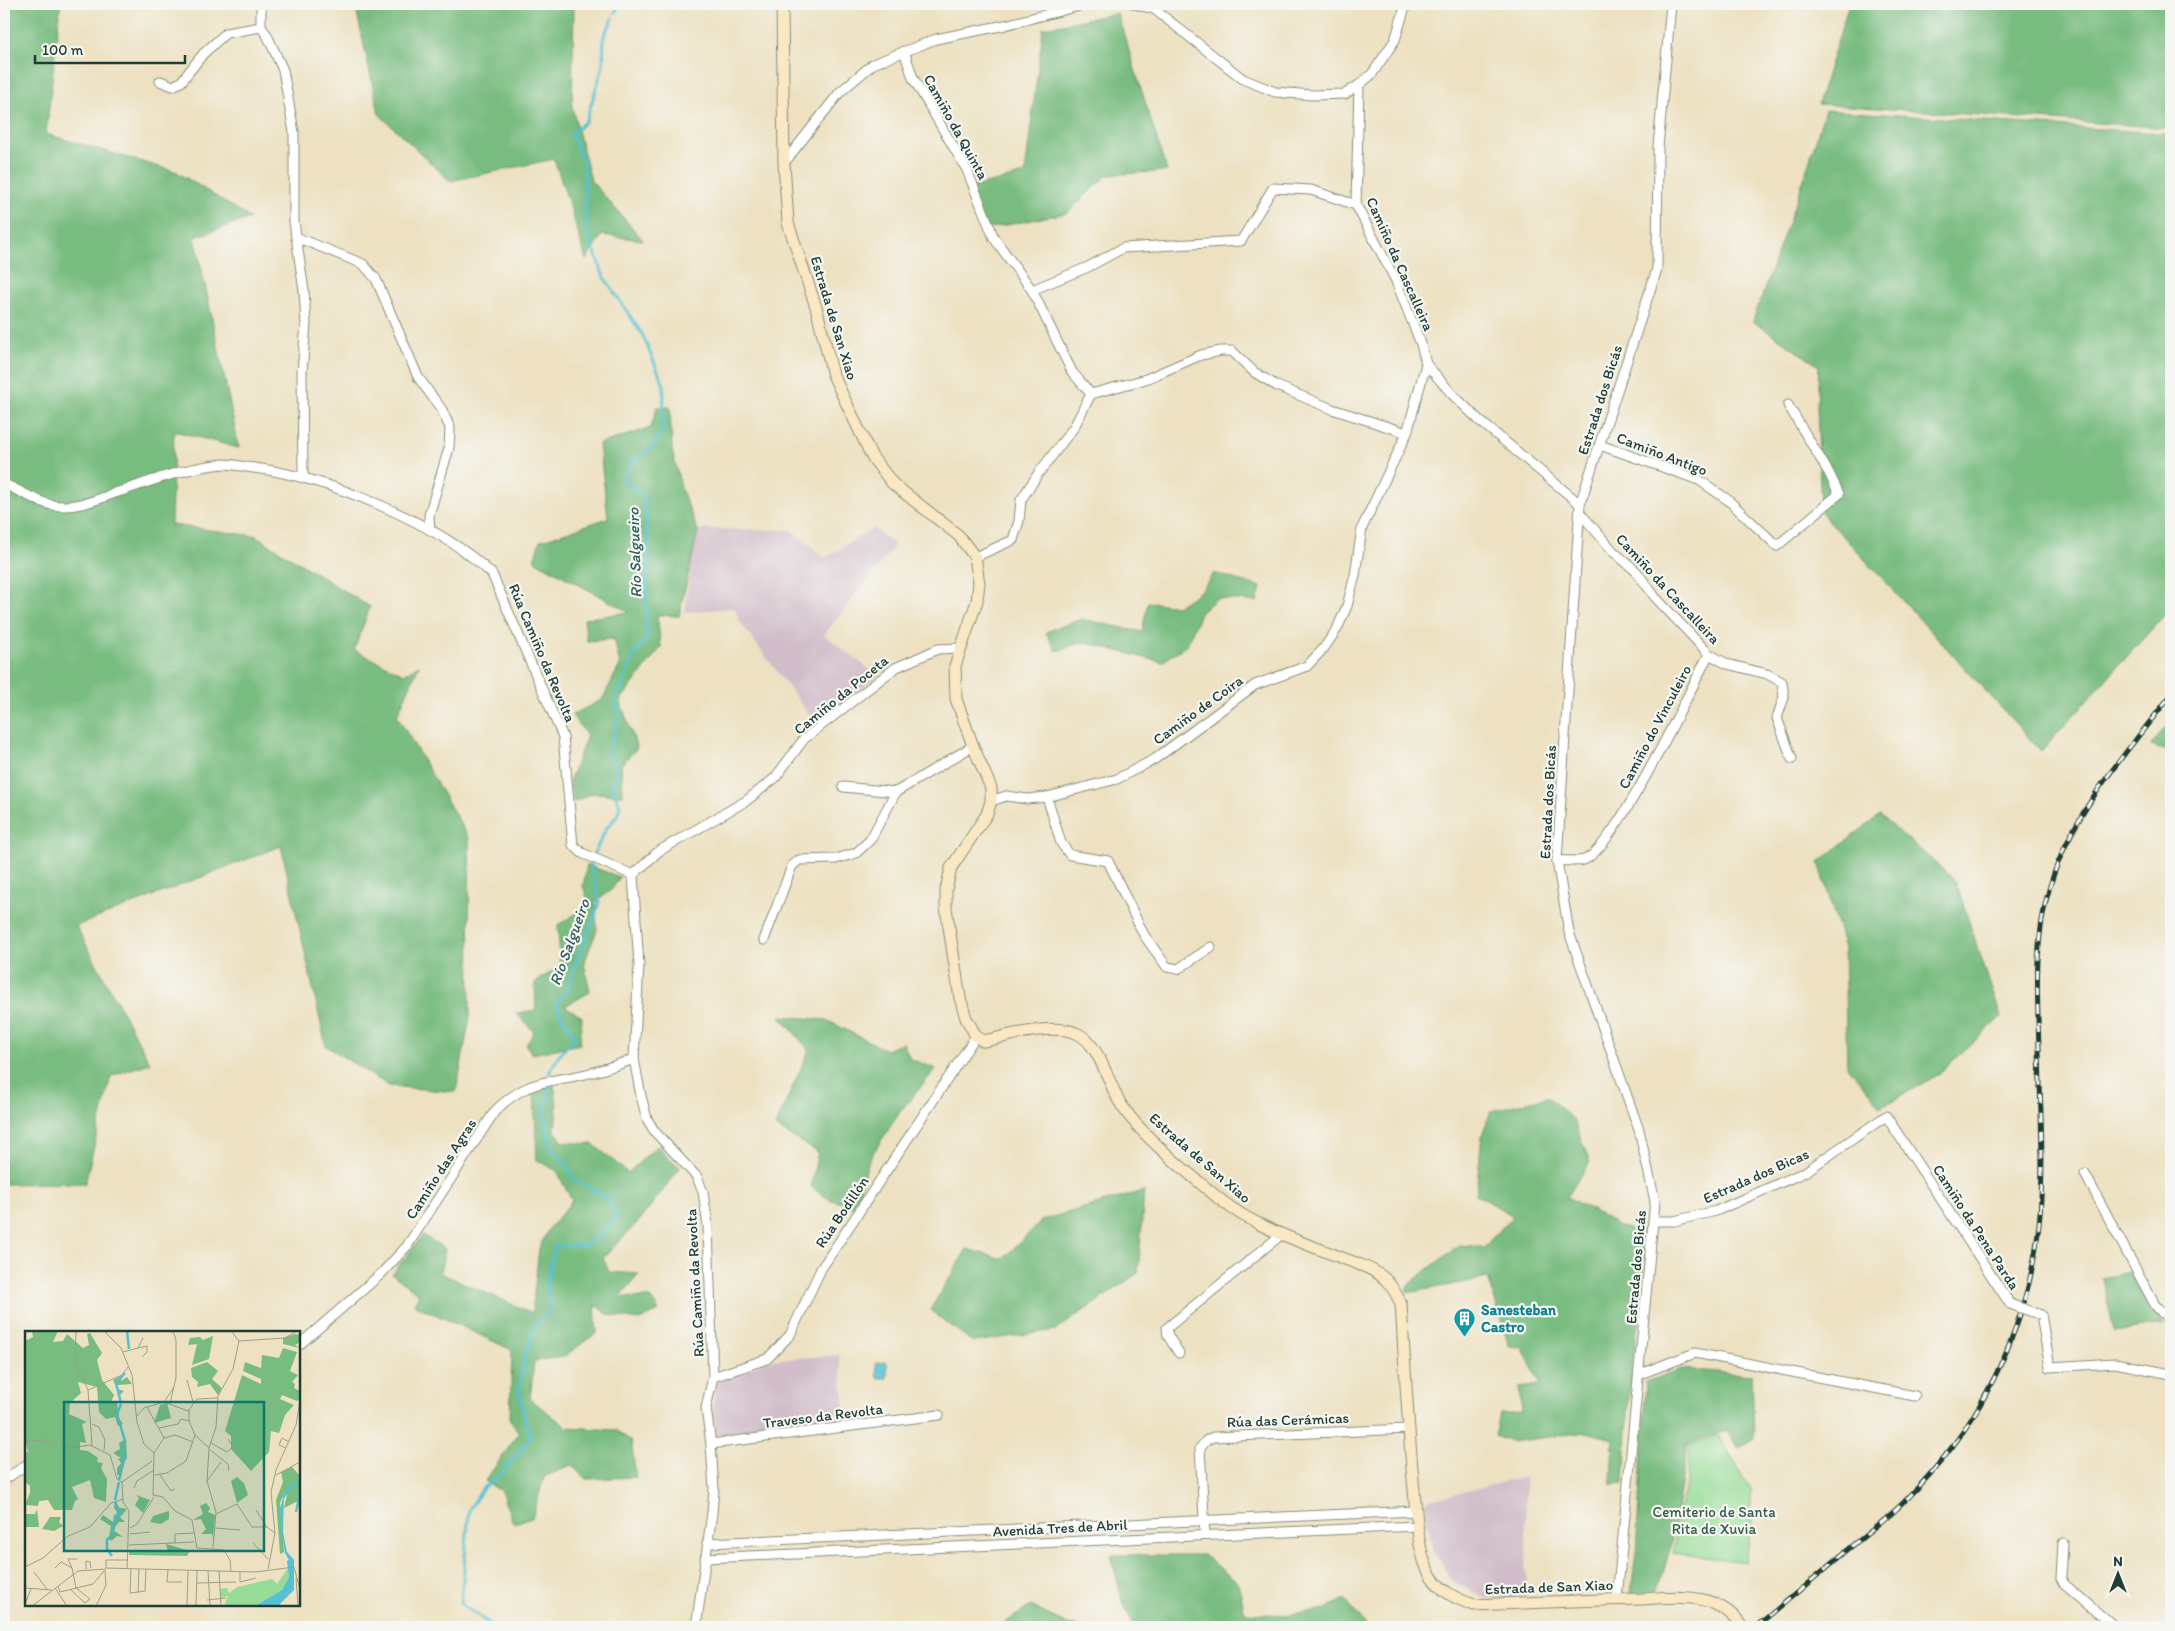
<svg xmlns="http://www.w3.org/2000/svg" width="2175" height="1631" font-family="Itim,sans-serif">
	<rect width="100%" height="100%" fill="#f6f6f2"/>
	<filter id="ink" filterUnits="userSpaceOnUse"><feTurbulence type="fractalNoise" baseFrequency=".02" numOctaves="2"/><feDisplacementMap in="SourceGraphic" scale="10" xChannelSelector="R" yChannelSelector="G"/><feConvolveMatrix kernelMatrix="1 2 1 2 8 2 1 2 1" color-interpolation-filters="sRGB"/></filter>
	<filter id="wash" filterUnits="userSpaceOnUse"><feTurbulence type="fractalNoise" baseFrequency=".0096" numOctaves="4" result="noise"/><feDisplacementMap in="SourceGraphic" scale="20" xChannelSelector="R" yChannelSelector="G"/><feGaussianBlur stdDeviation="1.12" result="paint"/><feColorMatrix in="noise" values="0 0 0 0 0 0 0 0 0 0 0 0 0 0 0 0 0 1.4 0 .05"/><feComposite in="paint" operator="in"/></filter>
	<g filter="url(#wash)">
		<rect width="100%" height="100%" fill="#ede1c1"/>
		<g fill="#d1bdc9">
			<polygon points="873,528 895,545 824,635 878,676 814,721 739,621 735,608 685,612 695,529 791,530 825,558"/>
			<polygon points="839,1355 846,1418 716,1436 713,1409 716,1383 769,1360"/>
			<polygon points="1525,1477 1527,1597 1486,1598 1452,1581 1435,1554 1427,1521 1426,1501"/>
		</g>
		<polygon fill="#96dc96" stroke="#5a8c65" points="1719,1436 1750,1488 1752,1520 1746,1562 1673,1553 1679,1510 1687,1483 1690,1445"/>
		<g fill="#78bc7f" stroke="#4c7c5a">
			<polygon points="4,4 64,4 60,8 46,134 177,172 250,218 195,237 239,448 174,431 171,525 256,536 370,607 354,650 404,674 419,665 397,716 469,838 470,1017 456,1092 389,1086 326,1046 281,846 76,926 150,1063 111,1076 85,1183 4,1184"/>
			<polygon points="355,4 574,4 572,107 591,181 643,240 602,235 586,260 572,212 554,159 450,181 379,114"/>
			<polygon points="1849,4 2171,4 2171,128 1818,104"/>
			<polygon points="1117,13 1167,171 1107,175 1067,213 981,230 966,189 1025,174 1043,28"/>
			<polygon points="1825,110 2171,134 2171,608 2041,751 1821,512 1817,406 1819,366 1753,321 1804,179"/>
			<polygon points="657,407 670,407 672,451 682,491 698,531 679,616 657,615 661,647 620,701 637,748 621,765 623,795 593,793 574,802 569,782 587,736 572,715 602,700 620,665 614,639 587,641 584,619 629,612 534,560 540,541 608,518 599,444 651,428"/>
			<polygon points="1214,573 1261,587 1257,602 1217,598 1200,613 1187,645 1162,662 1083,642 1056,651 1046,632 1081,619 1142,632 1148,602 1178,606 1201,591"/>
			<polygon points="2171,720 2171,752 2151,746"/>
			<polygon points="1880,815 1955,880 2001,1017 1936,1076 1881,1107 1847,1065 1844,948 1819,862"/>
			<polygon points="587,865 620,877 611,890 595,902 597,930 584,963 590,992 565,1006 582,1017 580,1044 532,1054 526,1045 534,1032 516,1013 536,1010 535,983 560,966 558,925 590,905 583,886"/>
			<polygon points="780,1016 826,1020 886,1050 903,1043 910,1059 936,1069 902,1109 869,1159 855,1207 829,1199 811,1187 818,1152 775,1127 809,1050"/>
			<polygon points="554,1085 557,1105 555,1131 563,1142 593,1144 628,1173 657,1146 680,1168 639,1221 603,1258 609,1272 639,1274 620,1297 651,1298 659,1311 639,1320 609,1315 595,1305 597,1333 563,1357 534,1361 530,1399 567,1427 616,1430 631,1441 636,1477 586,1479 571,1465 544,1477 532,1518 513,1523 501,1491 485,1481 519,1433 510,1420 512,1350 415,1305 419,1294 392,1274 423,1235 445,1249 440,1273 532,1313 539,1248 548,1230 572,1201 557,1171 537,1160 534,1090"/>
			<polygon points="1548,1097 1573,1119 1590,1162 1567,1197 1608,1219 1618,1227 1646,1231 1641,1302 1630,1378 1624,1483 1611,1484 1613,1439 1586,1432 1510,1442 1495,1436 1500,1414 1522,1412 1519,1388 1541,1385 1522,1347 1509,1346 1488,1278 1407,1293 1407,1286 1459,1245 1484,1247 1513,1216 1476,1194 1482,1135 1491,1111"/>
			<polygon points="1144,1191 1138,1273 1056,1330 973,1342 930,1310 967,1249 1003,1259 1042,1220"/>
			<polygon points="2130,1272 2145,1299 2164,1324 2114,1331 2102,1278"/>
			<polygon points="1681,1369 1752,1375 1754,1439 1739,1448 1726,1431 1688,1444 1670,1549 1657,1592 1631,1593 1636,1553 1646,1382"/>
			<polygon points="1111,1555 1203,1555 1238,1583 1245,1613 1286,1615 1326,1609 1345,1599 1367,1627 1134,1627 1122,1599"/>
			<polygon points="1031,1606 1067,1625 1086,1627 982,1627 1000,1626"/>
		</g>
		<polygon fill="#56c1d2" stroke="#3a7f83" points="887,1362 887,1378 877,1378 876,1363"/>
		<g fill="none" stroke-linecap="round" stroke-linejoin="round">
			<g stroke="#56c1d2" stroke-width="3">
				<polyline points="615,13 619,4"/>
				<polyline points="594,854 606,829 617,816 620,806 612,786 618,770 608,753 619,718 616,701 620,689 636,652 648,636 646,605 649,546 644,498 623,480 632,461 647,453 656,443 663,428 664,385 642,334 604,277 586,228 584,164 571,134 586,121 603,66 604,36 613,18"/>
				<polyline points="549,1073 559,1055 576,1036 561,1016 557,1001 567,991 576,962 595,917 599,901 591,863"/>
				<polyline points="494,1627 461,1604 469,1510 483,1488 500,1475 531,1438 524,1415 519,1388 525,1357 536,1325 550,1312 547,1283 555,1246 584,1246 603,1233 616,1217 610,1201 592,1189 575,1181 566,1163 551,1150 545,1112 550,1087"/>
			</g>
		</g>
	</g>
	<g filter="url(#ink)">
		<g fill="none" stroke-linecap="round" stroke-linejoin="round">
			<defs>
				<g id="street">
					<polyline points="261,4 261,27 267,35 283,70 294,132 294,222 304,291 306,324 302,372 303,476"/>
					<polyline points="1134,4 1154,9 1243,79 1275,92 1312,95 1345,94 1359,85 1372,74 1395,40 1406,4"/>
					<polyline points="904,51 913,78 967,170 994,238 1032,290 1072,372 1091,394"/>
					<polyline points="160,81 173,86 181,82 203,54 226,33 261,27"/>
					<polyline points="1359,85 1356,205 1396,281 1421,344 1426,364 1452,394 1480,421 1580,504"/>
					<polyline points="784,163 840,92 873,64 936,39 1005,25 1087,4"/>
					<polyline points="296,237 363,264 376,279 418,377 442,410 450,428 449,448 429,515 430,530"/>
					<polyline points="1032,290 1088,267 1123,248 1241,241 1273,188 1311,190 1356,205"/>
					<polyline points="1600,445 1699,480 1728,500 1777,546 1839,494 1829,473 1788,405"/>
					<path d="M4 484C19 490 36 502 52 505 76 509 96 500 118 492 152 481 187 467 224 464 233 464 244 467 254 468 326 477 439 523 492 574L563 737 573 845 582 853 633 875 639 965 634 1059 641 1096 647 1119 655 1132 697 1177 703 1192 708 1226 713 1377 706 1408 711 1444 714 1489 712 1513 696 1627"/>
					<polyline points="1581,514 1614,552 1636,571 1655,597 1709,654 1727,664 1767,674 1782,682 1784,697 1777,718 1792,759"/>
					<polyline points="975,557 1013,540 1019,521 1021,500 1038,474 1074,427 1091,394 1146,379 1201,355 1221,351 1232,351 1254,372 1277,386 1332,409 1407,433"/>
					<polyline points="843,787 896,792"/>
					<polyline points="1047,797 1061,843 1070,855 1108,861 1144,935 1167,967 1178,969 1211,947"/>
					<polyline points="991,801 1006,796 1027,799 1047,797 1117,779 1155,759 1255,685 1307,666 1324,648 1337,629 1347,606 1355,575 1362,528 1407,433 1426,364"/>
					<path d="M1557 861C1565 860 1577 862 1584 860 1615 849 1691 689 1709 654"/>
					<polyline points="633,875 659,851 746,801 775,778 804,739 895,668 938,649 960,648"/>
					<polyline points="764,940 792,866 799,860 836,859 856,853 870,840 896,792 973,746"/>
					<polyline points="2085,1174 2155,1305 2171,1323"/>
					<polyline points="1653,1221 1674,1221 1716,1211 1805,1172 1886,1116 2010,1304"/>
					<polyline points="2041,1315 2050,1367 2115,1363 2171,1374"/>
					<path d="M299 1345 381 1274 407 1246 495 1111C528 1078 549 1083 590 1073 605 1069 620 1064 634 1059"/>
					<polyline points="1179,1353 1168,1336 1167,1328 1282,1234"/>
					<polyline points="1640,1374 1695,1353 1915,1396"/>
					<polyline points="713,1377 767,1359 790,1335 821,1269 976,1036"/>
					<polyline points="711,1444 939,1415"/>
					<polyline points="4,1480 26,1465"/>
					<polyline points="1205,1535 1200,1448 1207,1440 1213,1437 1408,1429"/>
					<polyline points="707,1543 1416,1511"/>
					<polyline points="2063,1543 2061,1578 2064,1584 2114,1627"/>
					<polyline points="705,1558 1417,1526"/>
					<polyline points="1617,1599 1655,1201 1639,1130 1569,932 1557,861 1580,504 1657,269 1658,147 1671,4"/>
				</g>
				<path id="secondary" d="M782 4 784 163 788 223 816 307 833 375 872 457 893 484 958 535 975 557 979 583 977 601 955 666 956 699 973 746 991 788V801L987 814 951 868 946 890V908L960 998 966 1018 976 1036 983 1041C1009 1036 1051 1023 1076 1033 1098 1041 1108 1082 1119 1101 1138 1134 1192 1176 1222 1201 1255 1227 1299 1241 1337 1256 1353 1262 1373 1268 1385 1279 1393 1287 1397 1295 1401 1304 1405 1367 1408 1429 1414 1491 1417 1516 1417 1554 1431 1576 1442 1592 1456 1599 1474 1605 1530 1603 1586 1600 1642 1599 1663 1598 1687 1595 1707 1601 1722 1606 1734 1614 1743 1627"/>
			</defs>
			<use href="#street" stroke="#868f7a" stroke-width="11"/>
			<use href="#secondary" stroke="#868f7a" stroke-width="13"/>
			<use href="#street" stroke="#fff" stroke-width="9"/>
			<use href="#secondary" stroke="#fae7c3" stroke-width="11"/>
			<defs>
				<path id="rail" d="M1755 1627C1783 1605 1810 1581 1838 1558 1860 1539 1884 1522 1904 1502 1937 1469 1967 1431 1988 1390 2015 1339 2033 1282 2039 1225 2045 1167 2040 1106 2039 1047 2037 993 2034 937 2050 886 2072 812 2125 754 2171 695"/>
			</defs>
			<use href="#rail" stroke="#1f3d34" stroke-width="5"/>
			<use href="#rail" stroke="#f6f6f2" stroke-width="3" stroke-dasharray="9" stroke-linecap="butt"/>
			<defs>
				<polyline id="street-bridge" points="2010,1304 2041,1315"/>
			</defs>
			<use href="#street-bridge" stroke="#868f7a" stroke-width="11" stroke-linecap="butt"/>
			<use href="#street-bridge" stroke="#fff" stroke-width="9"/>
		</g>
	</g>
	<defs>
		<symbol id="building-pin" viewBox="-11 -11 22 30"><path d="M0 17L-7.5 6A9.5 9.5 0 1 1 7.5 6Z" fill="#0f9aa8" stroke="#f6f6f2"/><path d="M-4-6H4V6H1V3H-1V6H-4ZM-2.5-4.3h1.7v1.8h-1.7ZM.8-4.3h1.7v1.8H.8ZM-2.5-1h1.7V.8h-1.7ZM.8-1h1.7V.8H.8Z" fill="#fff"/></symbol>
	</defs>
	<g fill-rule="evenodd">
		<use href="#building-pin" x="1452" y="1306" width="25" height="34"/>
	</g>
	<g text-anchor="middle" stroke-width="4.5" stroke-linejoin="round" paint-order="stroke">
		<g font-size="15" fill="#1f3d34" stroke="#f6f6f2">
			<text transform="translate(956 127) rotate(61)" y="5">Camiño da Quinta</text>
			<text transform="translate(1400 264) rotate(66)" y="5">Camiño da Cascalleira</text>
			<text transform="translate(834 318) rotate(73)" y="5">Estrada de San Xiao</text>
			<text transform="translate(1600 400) rotate(-72)" y="5">Estrada dos Bicás</text>
			<text transform="translate(1662 454) rotate(21)" y="5">Camiño Antigo</text>
			<text transform="translate(1668 589) rotate(47)" y="5">Camiño da Cascalleira</text>
			<text transform="translate(542 653) rotate(67)" y="5">Rúa Camiño da Revolta</text>
			<text transform="translate(841 695) rotate(-39)" y="5">Camiño da Poceta</text>
			<text transform="translate(1198 710) rotate(-36)" y="5">Camiño de Coira</text>
			<text transform="translate(1655 727) rotate(-62)" y="5">Camiño do Vinculeiro</text>
			<text transform="translate(1548 802) rotate(-87)" y="5">Estrada dos Bicás</text>
			<text transform="translate(1200 1158) rotate(41)" y="5">Estrada de San Xiao</text>
			<text transform="translate(441 1169) rotate(-57)" y="5">Camiño das Agras</text>
			<text transform="translate(1756 1176) rotate(-24)" y="5">Estrada dos Bicas</text>
			<text transform="translate(842 1212) rotate(-56)" y="5">Rúa Bodillón</text>
			<text transform="translate(1976 1227) rotate(57)" y="5">Camiño da Pena Parda</text>
			<text transform="translate(1636 1267) rotate(-85)" y="5">Estrada dos Bicás</text>
			<text transform="translate(695 1283) rotate(-93)" y="5">Rúa Camiño da Revolta</text>
			<text transform="translate(823 1416) rotate(-7)" y="5">Traveso da Revolta</text>
			<text transform="translate(1288 1420) rotate(-2)" y="5">Rúa das Cerámicas</text>
			<text transform="translate(1060 1528) rotate(-3)" y="5">Avenida Tres de Abril</text>
			<text transform="translate(1549 1587) rotate(-2)" y="5">Estrada de San Xiao</text>
		</g>
		<g font-size="15" font-weight="bold" fill="#0d838f" stroke="#f6f6f2" text-anchor="start">
			<text x="1481" y="1315">Sanesteban<tspan x="1481" dy="17">Castro</tspan></text>
		</g>
		<g font-size="15" fill="#375d48" stroke="#f6f6f2">
			<text x="1714" y="1517">Cemiterio de Santa<tspan x="1714" dy="17">Rita de Xuvia</tspan></text>
		</g>
		<g font-size="16" font-style="italic" fill="#2d5e5c" stroke="#f6f6f2">
			<text transform="translate(634 553) rotate(-92)" y="6">Río Salgueiro</text>
			<text transform="translate(569 942) rotate(-70)" y="6">Río Salgueiro</text>
		</g>
	</g>
	<g transform="translate(25 1331)">
		<rect width="275" height="275" fill="#ede1c1"/>
		<path d="M263 237 264 246 257 259 230 275H199L203 265 196 267 195 258 202 257 204 262 212 256 247 248 252 253Z" fill="#96dc96"/>
		<path d="M7 0H33L28 11 38 10 42 3 58 17 64 14 62 3 65 2 77 22 72 29 77 49 89 64 86 71H92L94 87 98 93 93 95 90 86 81 88 74 81 72 56 53 51 56 62 45 72 44 83 62 91 57 93 61 112 55 111V119L63 120 73 127 72 131 78 132 76 137 82 148 81 171 69 167 65 149 47 156 53 168 50 170 47 179H29L23 169 14 170 13 175 0 174 5 162V155L0 151V123L3 120 0 110V10L8 6ZM270 3 275 4V11L270 14 275 17 258 13V7ZM188 5 184 28 167 34 172 13 163 14 165 7 175 6 178 9ZM258 17 272 21 265 40 273 44 267 51 270 53 269 57 275 60V67L272 70 257 64 255 68 269 74 260 84 254 102 246 100 244 121 226 140 206 118V105L200 100 217 44 236 53V48L218 40 220 31 236 37 237 24 254 27ZM182 31 193 40 187 48 197 57 193 64 185 53 172 56 173 51 167 46 166 37ZM98 44 96 50 102 46 107 53 93 54V58L99 60 95 64 88 49ZM142 72 146 87 129 92 135 74ZM101 108 102 127 96 135 97 144H92V137L96 132 93 128 96 127 88 122 95 118 94 112ZM267 136 275 145V169L259 177 262 164 259 162 255 172 259 221 255 223 251 169 258 151 256 141ZM212 146 219 152 223 164 212 172 206 150ZM111 164 125 169 118 182 110 174 114 167ZM90 170 91 176 102 178 95 186 100 191H94L88 199 98 206 92 205 86 210 84 207 86 195 75 188 78 184 88 191 92 181 89 177ZM181 172 185 177 183 181 190 184 188 207 187 203H176L181 198 176 188 168 189 178 183 175 175ZM12 178 14 196H1L0 183H10ZM144 180V188L136 193 125 191 128 185ZM25 186H36L34 191 38 195 29 200 17 198ZM141 213 165 220 162 225 104 224V220L143 221Z" fill="#78bc7f"/>
		<path d="M259 163 258 201 262 221 269 229V259L253 275H230L257 259 264 246 262 230 264 229 260 222 256 199 255 177Z" fill="#56c1d2"/>
		<path fill="none" stroke="#56c1d2" stroke-width="2.5" d="M102 0 104 18M96 72 91 52 100 42M94 149 99 129 97 115 100 110 92 83 96 73M258 167 265 156 275 151M90 169 94 151M271 181 275 162M87 225 82 218V209L88 203 90 185 96 183 90 171"/>
		<path fill="none" stroke="#9b9f89" stroke-width="1" d="M51 0 50 31 63 59M79 0 96 17 107 44 112 91 119 113 129 122 128 164 138 166 150 180 167 189 172 217 199 219 205 229 206 241M214 10 260 7 272 0M113 17 122 15V21L117 26M98 21 113 17 118 7M162 49 168 71M139 71 149 56M145 72 151 47V9L148 0M122 76 139 107M164 79V90L170 104 184 117M112 85 119 77 139 71 163 80 172 68 193 67M67 93 74 96 80 109 79 119M134 97 153 93 156 88 164 90M0 110 18 109 45 117 65 114 85 124 92 148 97 151 98 171 104 180 102 238M186 112 202 121 208 116 203 108M67 114 63 59 97 44 103 36M261 117 254 114 257 107 264 111M185 119 203 133 204 140M129 122 139 107 150 104 168 111M130 144 142 142 161 130 170 104M135 144 146 160 150 158M251 144 275 131M182 150 196 131M97 151 127 130M109 157 112 150 129 139M231 179 242 196M191 183 212 173 227 196H242L250 202M105 197 112 193 129 166M190 197 215 199M105 203 125 201M150 212V203L168 202M228 212 243 228M104 214 169 211M188 217 191 181 182 150 184 117 191 96 193 65 208 38 214 10 206 0M0 236 18 227 43 205 65 196 86 172 98 168M30 237 36 231 47 237 51 257 65 268 60 272 45 258M47 237 43 228H52M81 237V229H103M81 237 231 241 269 236 275 258M61 238V230L65 231 66 237M106 238 105 262 120 260 121 238M243 238 250 202 246 161 251 139 271 94 275 70M80 239 81 254M143 239 142 251H157M183 240 185 275M194 240 196 275M9 241 22 258M215 241V251L231 247M271 247 273 275M172 252 211 251M33 255 35 261 68 253 79 240M0 257 27 259M30 257 42 275M113 262 114 238M182 269 201 267M0 273 6 258M7 275 53 240 81 238M71 275 81 254M162 275 163 240M171 275 172 240"/>
		<path fill="#0f766e" fill-opacity="0.15" stroke="#0f766e" stroke-width="2.5" d="M39 71H239V220H39Z"/>
		<rect width="275" height="275" fill="none" stroke="#1f3d34" stroke-width="2.5"/>
	</g>
	<rect width="2175" height="1631" fill="none" stroke="#f6f6f2" stroke-width="20"/>
	<g transform="translate(2118 1574)" stroke="#f6f6f2" stroke-width="4" paint-order="stroke">
	<path d="M0-4L9 19L0 12L-9 19Z" fill="#1f3d34"/>
	<text y="-8" font-size="14" font-weight="bold" text-anchor="middle" fill="#1f3d34">N</text>
	</g>
	<path d="M35 55v8h150v-8" fill="none" stroke="#1f3d34" stroke-width="2.5"/>
	<text x="42" y="55" font-size="15" fill="#1f3d34" stroke="#f6f6f2" stroke-width="4" paint-order="stroke">100 m</text>
</svg>
